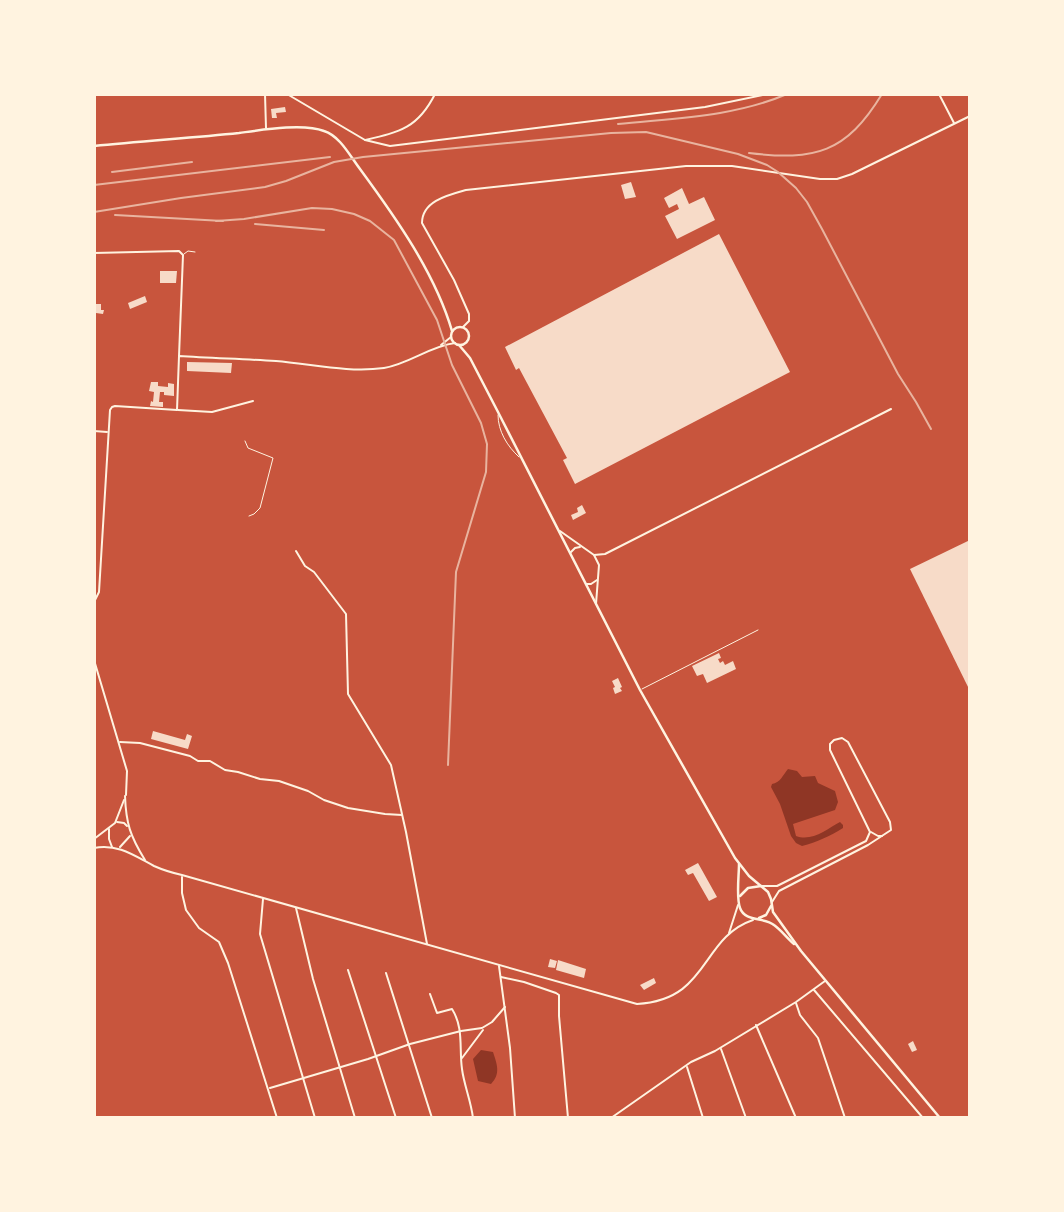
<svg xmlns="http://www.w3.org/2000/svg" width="1064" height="1212" font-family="Commissioner,sans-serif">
	<rect width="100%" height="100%" fill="#c8553d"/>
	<g fill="#8f3625">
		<path d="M788 769 797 771 802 777 815 776 818 783 835 791 838 802 835 810 793 824 796 836C812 842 827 829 840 822L843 825V828C830 836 817 842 802 846L796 843 791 836 780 804 771 787 772 784C780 783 783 775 788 769Z"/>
		<path d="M481 1050 493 1052C497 1064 501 1074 491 1084L478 1081 473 1059Z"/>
	</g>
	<g fill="#f7dbc8">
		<polygon points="285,107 286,112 276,113 277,118 272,118 271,109"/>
		<polygon points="631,182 636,197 625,199 621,185"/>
		<polygon points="682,188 689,204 704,197 715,220 677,239 665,216 679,209 677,204 669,208 664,198"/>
		<polygon points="719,234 790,372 575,484 563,460 567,458 519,368 516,370 505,347"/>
		<polygon points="160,271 177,271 176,283 160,283"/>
		<polygon points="145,296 147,302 130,309 128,303"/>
		<polygon points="94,304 101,304 101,310 104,310 103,314 96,313 96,312 94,311"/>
		<polygon points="187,362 232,363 231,373 187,371"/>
		<polygon points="151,382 158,382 158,386 168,387 168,383 174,384 174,396 164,395 164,392 160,392 159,402 163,402 163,407 150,406 151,401 153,402 154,392 149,391"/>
		<polygon points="582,505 586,513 573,520 571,515 578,512 577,508"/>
		<polygon points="970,540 970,691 910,569"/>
		<polygon points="719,653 721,658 718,659 720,663 723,661 725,665 733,661 736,669 707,683 703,674 697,676 692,666"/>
		<polygon points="618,678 622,687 620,688 622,691 615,694 613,688 615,687 612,681"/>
		<polygon points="153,731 185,740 187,734 192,736 188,749 151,739"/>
		<polygon points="698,863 717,897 709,901 693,873 688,875 685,870"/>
		<polygon points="550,959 557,961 555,968 548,967"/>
		<polygon points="558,960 586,969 584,978 556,970"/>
		<polygon points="654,978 656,983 644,990 640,985"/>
		<polygon points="913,1041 917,1050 912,1052 908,1044"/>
	</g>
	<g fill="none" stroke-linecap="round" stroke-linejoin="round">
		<g stroke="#fff3e0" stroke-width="1">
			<polyline points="184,254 188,251 195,252"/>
			<path d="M498 415C498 431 507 446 519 457"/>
			<polyline points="245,441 248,448 273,458 260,508 254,514 249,516"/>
			<polyline points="642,689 758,630"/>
		</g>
		<g stroke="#fff3e0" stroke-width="2">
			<path d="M287 94 365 140C400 132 418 128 435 94"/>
			<polyline points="939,94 954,123"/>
			<polyline points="365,140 390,146 705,107 768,94"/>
			<polyline points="94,253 179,251 183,255 179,356"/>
			<polyline points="178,410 212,412 253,401"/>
			<polyline points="560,531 594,555 599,565 596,604"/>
			<polyline points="296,551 305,566 314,572 346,614 348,694 391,765 406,832 427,944"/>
			<polyline points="570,553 575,548 580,547"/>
			<polyline points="594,555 605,554 891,409"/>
			<polyline points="587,584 591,584 597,580"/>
			<polyline points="120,742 140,743 190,756 198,761 210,761 225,770 238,772 260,779 279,781 308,791 324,800 348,808 385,814 402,815"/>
			<polyline points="871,832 878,836 882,836"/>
			<polyline points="182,877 182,893 186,910 199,928 219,942 228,963 277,1118"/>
			<polyline points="761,886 777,886 783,883 866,841 870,832 830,750 830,744 834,740 842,738 848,742 890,822 891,830 868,845 779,891 772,902"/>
			<polyline points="263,899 260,934 315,1118"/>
			<polyline points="296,908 313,979 355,1118"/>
			<polyline points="499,966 510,1048 515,1118"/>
			<polyline points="348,970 396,1118"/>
			<polyline points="386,973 432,1118"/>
			<polyline points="501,977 524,982 556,993 559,995 559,1016 568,1118"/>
			<polyline points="814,990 923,1118"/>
			<path d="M430 994 437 1013 452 1009C464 1028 459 1048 462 1069 464 1085 471 1101 473 1118"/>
			<polyline points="796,1003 800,1015 818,1038 845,1118"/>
			<polyline points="756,1025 796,1118"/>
			<polyline points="721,1049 746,1118"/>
			<polyline points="462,1058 483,1030"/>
			<polyline points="687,1067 703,1118"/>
			<polyline points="270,1088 368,1059 410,1044 461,1031 482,1028 492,1022 505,1007"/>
			<polyline points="611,1118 691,1062 715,1051 796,1002 825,981"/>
		</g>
		<g stroke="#fff3e0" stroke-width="2">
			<path d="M463 327 469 321V314L454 280 422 223C422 201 448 195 466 190L686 166H732L820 179H837L852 174 970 116"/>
			<polyline points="441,345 451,337"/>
			<polyline points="94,431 107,432"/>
			<path d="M94 602 99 592 110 410 112 407 115 406 177 410 179 356C211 358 244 359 276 361 312 364 348 373 384 368 409 364 430 346 455 343"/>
			<polyline points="94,660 127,771 126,795"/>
		</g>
		<g stroke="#fff3e0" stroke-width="2">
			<polyline points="265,94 266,128"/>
			<path d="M125 796C126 823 130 836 145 860"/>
			<polyline points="117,822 124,823 127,826"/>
			<polyline points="109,829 109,839 112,847"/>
			<polyline points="94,839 115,823 124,800"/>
			<polyline points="120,847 130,836"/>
			<path d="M94 848C117 843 135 856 154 866 163 870 173 873 182 875L637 1004C710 1000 700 938 753 920"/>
			<polyline points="729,933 738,905"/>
		</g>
		<g stroke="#fff3e0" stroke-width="2.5">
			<path d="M94 146C142 141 191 138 239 133 261 130 303 123 324 131 340 136 350 156 360 169 396 218 435 273 452 331"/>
			<circle cx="460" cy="336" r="9"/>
			<polyline points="459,345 470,358 498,412 640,690 735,858 749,876 768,892 771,899 773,912 801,951 940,1118"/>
			<path d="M739 864C739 876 736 897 740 908 745 922 764 917 774 925 781 930 787 938 794 944"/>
			<polyline points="740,896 748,888 761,886"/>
			<polyline points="759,918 766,915 771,906"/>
		</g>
		<g stroke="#e9b49f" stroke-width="2">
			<path d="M618 124C674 118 734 117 787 94"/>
			<path d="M749 153C815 161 846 153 882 94"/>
			<polyline points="112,172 192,162"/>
			<polyline points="94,185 330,157"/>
			<polyline points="94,212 181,198 265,187 286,181 334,162 363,157 611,133 646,132 738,154 767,165 778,172 796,188 807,202 822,229 898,374 916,402 931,429"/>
			<polyline points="115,215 223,221"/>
			<polyline points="216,221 244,219 312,208 332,209 354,214 370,221 394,240 437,320 452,365 481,423 487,444 486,472 456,572 448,765"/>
			<polyline points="255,224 324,230"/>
		</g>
	</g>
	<rect width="1064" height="1212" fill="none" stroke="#fff3e0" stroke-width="192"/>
</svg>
